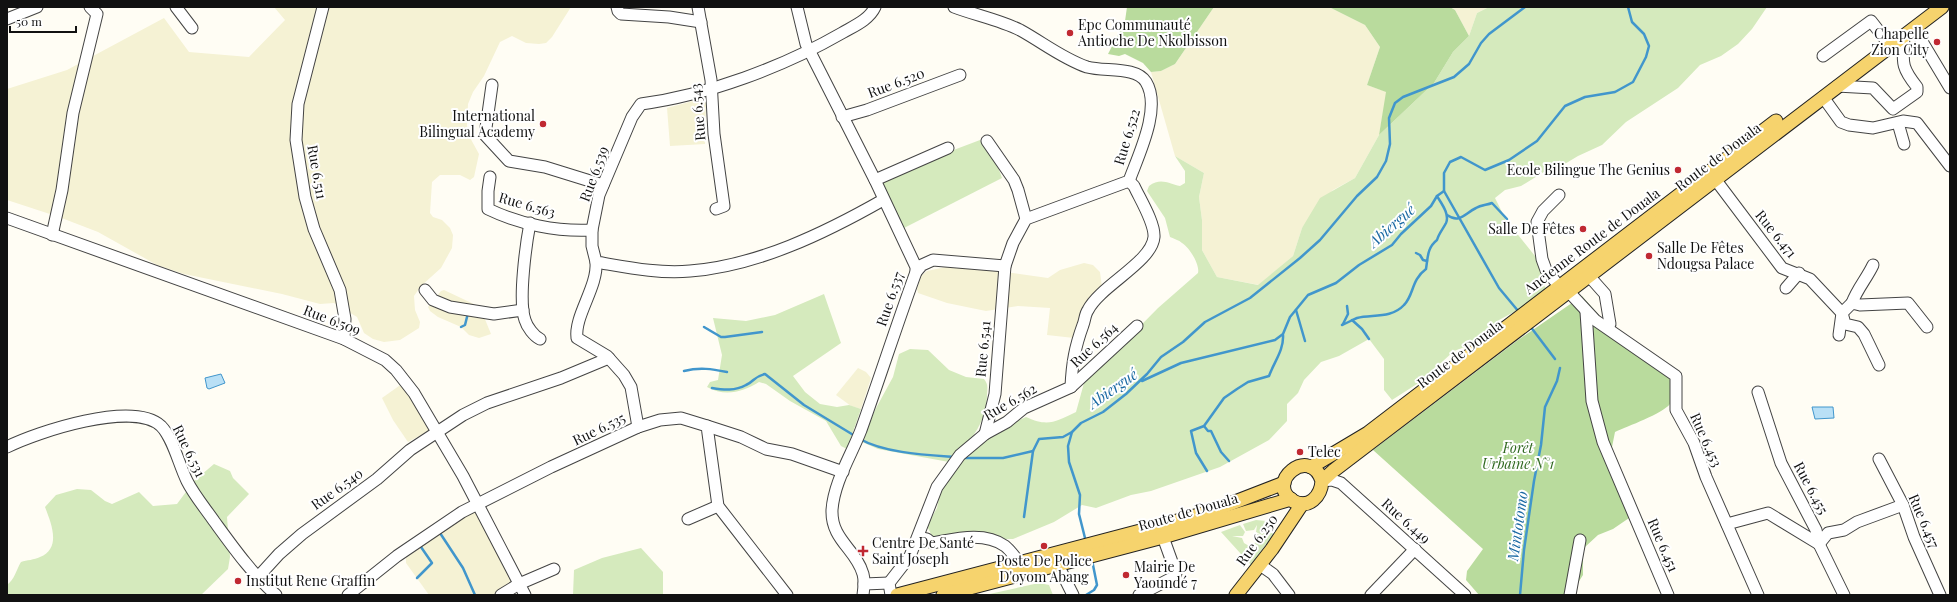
<svg xmlns="http://www.w3.org/2000/svg" width="1957" height="602" font-family="'Playfair Display',serif">
	<rect width="100%" height="100%" fill="#fffdf4"/>
	<g fill="#f5f2d4">
		<polygon points="274,7 571,7 552,37 546,43 539,44 526,43 512,36 500,42 484,76 473,92 468,104 467,125 468,134 479,154 474,177 470,180 460,175 440,175 432,182 430,213 433,217 442,220 450,228 453,235 452,248 441,268 421,286 414,296 415,310 420,322 419,328 400,340 384,342 373,339 364,333 357,317 334,303 320,304 282,294 184,274 157,265 98,232 59,217 7,200 7,89 67,70 164,18 189,52 249,57 285,20"/>
		<polygon points="1214,7 1329,7 1365,25 1380,47 1367,85 1387,92 1379,135 1355,178 1333,190 1302,228 1293,256 1259,285 1217,277 1202,250 1202,220 1199,197 1204,173 1175,156 1151,72 1161,71 1175,64"/>
		<polygon points="1450,7 1489,7 1477,13 1469,36 1455,10"/>
		<polygon points="704,98 706,101 705,144 670,146 667,108"/>
		<polygon points="1084,263 1093,265 1100,272 1102,287 1074,338 1047,335 1050,308 1018,306 986,311 947,303 918,293 917,289 921,276 927,271 955,265 1048,278 1060,270"/>
		<polygon points="444,290 480,307 491,334 479,338 469,335 461,327 438,317 430,311 428,307 441,291"/>
		<polygon points="858,368 866,372 871,378 861,409 851,406 836,395"/>
		<polygon points="406,381 432,429 408,442 393,420 382,398"/>
		<polygon points="474,510 513,581 496,595 429,595 406,563 406,558 457,520"/>
	</g>
	<g fill="#d5eabd">
		<path d="M1489 7H1767L1752 29 1738 44 1721 56 1700 65 1678 88 1626 122 1602 145 1578 156 1558 168 1547 170 1521 186 1505 190 1495 198 1506 220 1539 261 1542 282 1547 290 1536 300 1499 320 1470 345 1454 351 1420 382 1392 400 1384 390V359L1369 339 1339 356 1321 362 1304 380 1298 393 1287 404V421L1269 440 1220 467 1151 491 1131 495 1096 508 1082 505 1054 522 1013 539H977L956 533 934 540 927 526 937 508 940 493 962 460 969 456 987 435 1026 417C1048 427 1055 422 1076 412L1084 383 1158 308 1198 273C1200 265 1190 248 1182 243 1179 240 1174 239 1170 237L1165 218 1147 191 1149 186C1161 177 1169 184 1180 186L1185 183V171L1175 156 1204 173 1199 197 1202 220V250L1217 277 1258 285 1293 256 1302 228 1320 198 1355 178 1379 135 1434 83 1453 52 1469 36 1477 13Z"/>
		<polygon points="980,140 998,167 1002,178 904,228 881,181 930,159"/>
		<path d="M824 294 841 343 793 376 805 392 820 404 837 407 849 405 861 409 847 449 841 446 826 421 790 401 766 384 759 382C743 392 725 397 707 387L710 382 718 380 722 355 713 318 746 321 775 315Z"/>
		<path d="M910 349 928 350 949 370 966 377 984 379C989 385 987 389 987 396 986 425 969 443 949 462L878 449 862 442 875 410 893 377 899 354Z"/>
		<path d="M214 464 230 471 233 478 249 494 227 517 230 557 228 569 201 595H7V585C15 579 16 570 21 562 27 560 34 560 40 557 62 548 51 523 45 507L56 495 77 489 91 490 105 501 112 504 139 492 153 506 177 504 194 481Z"/>
		<polygon points="1256,520 1266,521 1272,524 1273,535 1251,565 1221,532 1240,525 1245,532 1243,536 1232,536 1242,538 1244,543 1249,546 1248,553 1250,554 1251,546 1257,541 1257,534 1264,536 1256,532 1257,525 1254,530 1246,531 1243,524"/>
		<polygon points="641,548 663,572 663,595 573,595 574,570 602,558"/>
		<polygon points="1039,583 1049,585 1053,595 985,595"/>
	</g>
	<g fill="#b9db9d">
		<polygon points="1127,7 1214,7 1175,64 1161,71 1151,72 1143,63 1125,54 1119,56 1108,54 1125,21"/>
		<polygon points="1329,7 1450,7 1455,10 1469,36 1453,52 1434,83 1379,135 1386,92 1367,85 1380,47 1365,25"/>
		<path d="M1582 296 1607 324 1675 376C1674 385 1676 396 1670 404 1662 414 1628 426 1615 432L1610 457 1632 516 1613 529 1598 535 1585 547 1583 555V575L1576 586 1573 595H1479L1466 580 1467 571 1483 549 1373 450 1518 340Z"/>
	</g>
	<g fill="#b9e0f6" stroke="#4196cc">
		<polygon points="221,374 225,383 209,389 207,388 205,378"/>
		<polygon points="1812,407 1833,407 1834,418 1815,419"/>
	</g>
	<g fill="none" stroke-linecap="round" stroke-linejoin="round">
		<g stroke="#4196cc" stroke-width="2.5">
			<polyline points="1444,191 1499,288 1519,312"/>
			<path d="M1447 215C1460 224 1465 213 1476 208 1481 205 1487 205 1492 203L1507 219"/>
			<polyline points="1416,253 1420,255 1423,260 1427,261"/>
			<polyline points="1296,310 1305,341"/>
			<polyline points="1352,320 1362,329 1369,339"/>
			<polyline points="1343,324 1348,314 1347,306"/>
			<path d="M1342 325C1347 323 1352 320 1357 318 1372 314 1391 319 1404 305 1414 295 1411 280 1426 269 1428 257 1427 248 1437 240 1439 233 1443 229 1446 223 1450 214 1441 203 1437 196"/>
			<polyline points="1530,326 1555,359"/>
			<polyline points="461,327 465,325 468,313"/>
			<polyline points="704,327 721,337 725,337 762,332"/>
			<path d="M684 371C700 367 712 369 727 372"/>
			<polyline points="1142,381 1181,363 1275,340 1283,334 1290,317 1308,295 1336,283 1359,265 1392,245 1401,234 1431,206 1437,196 1444,191 1444,173 1450,162 1461,157 1485,170 1509,160 1537,141 1565,106 1585,97 1615,92 1633,82 1646,57 1649,46 1644,34 1632,22 1628,7"/>
			<path d="M712 388C724 390 735 391 746 385 755 381 753 377 765 374L804 405 855 436"/>
			<polyline points="1204,426 1208,431 1211,431 1221,452 1229,461"/>
			<path d="M860 439C884 453 927 455 954 457"/>
			<polyline points="963,458 1003,458 1033,451"/>
			<path d="M1207 471 1196 453 1191 431 1204 426 1224 398 1237 389 1248 382 1269 376C1274 362 1284 350 1283 335"/>
			<polyline points="1024,517 1033,451 1039,439 1063,437 1072,432"/>
			<polyline points="440,533 463,568 475,595"/>
			<polyline points="1086,542 1079,514 1080,495 1069,462 1068,446 1072,432 1081,423 1103,412 1126,394 1147,374 1161,357 1183,342 1205,322 1250,298 1300,258 1320,240 1357,196 1377,177 1386,161 1390,144 1389,118 1395,103 1403,97 1454,77 1469,64 1481,43 1489,34 1525,7"/>
			<polyline points="417,578 432,563 421,547"/>
			<polyline points="1086,595 1094,590 1097,585 1092,560"/>
			<polyline points="1520,595 1524,550 1534,481 1541,445 1545,407 1557,381 1560,368"/>
		</g>
		<defs>
			<g id="minor">
				<polyline points="176,7 192,28"/>
				<polyline points="323,7 298,104 296,140 305,197 314,229 340,290 345,319 344,339"/>
				<polyline points="617,7 618,11 621,14 669,17 701,22"/>
				<polyline points="698,7 711,80 714,134 724,206 716,209"/>
				<path d="M797 7 806 44 875 180 916 267V272C897 324 880 377 861 430 851 456 834 482 832 510 831 540 856 549 863 574 865 581 864 588 863 595"/>
				<path d="M875 7C869 20 854 26 842 33 783 67 708 95 641 104L632 117 599 195 592 230V246L596 262C626 267 659 274 690 271 757 266 825 233 883 200"/>
				<polyline points="7,19 37,7"/>
				<polyline points="1914,28 1950,88"/>
				<polyline points="1823,56 1871,21 1885,39"/>
				<polyline points="492,85 485,135 509,161 545,167 603,185"/>
				<path d="M1837 86 1873 88 1893 109 1917 92V87C1900 66 1903 62 1904 36"/>
				<polyline points="1823,97 1841,122 1849,125 1873,128 1903,121 1917,123 1950,166"/>
				<polyline points="842,117 867,110 960,75"/>
				<polyline points="1898,123 1904,144"/>
				<polyline points="987,141 1014,180 1018,190 1026,219"/>
				<path d="M490 177 488 191V209C519 224 557 232 592 230"/>
				<polyline points="1715,179 1782,268 1810,279 1842,313 1845,324 1858,327 1864,334 1879,365"/>
				<polyline points="875,180 948,148"/>
				<polyline points="7,218 344,339 385,360 396,370 414,393 463,476 525,595"/>
				<path d="M530 223C526 244 518 301 525 320 527 327 534 336 540 339"/>
				<polyline points="52,235 62,190 73,113 97,14 90,7"/>
				<path d="M596 262C598 287 574 316 577 338L607 356 624 375 631 387 638 427"/>
				<path d="M916 272 922 265 933 260 1005 266 1013 243 1026 219 1129 181C1138 156 1162 108 1146 82 1136 66 1105 72 1087 67 1063 59 1042 42 1020 30 1000 20 975 15 954 7"/>
				<polyline points="1589,276 1605,294 1610,324"/>
				<polyline points="1559,286 1546,270 1542,259 1537,222 1543,211 1559,195"/>
				<polyline points="1786,288 1799,273"/>
				<polyline points="425,290 433,300 450,307 494,314 523,310"/>
				<polyline points="1569,292 1595,320 1676,376 1676,410 1694,443 1706,477 1758,595"/>
				<path d="M1852 303C1857 289 1867 278 1873 265"/>
				<polyline points="1586,312 1592,401 1603,442 1668,595"/>
				<polyline points="1839,335 1842,313 1852,303 1860,305 1908,303 1927,327"/>
				<polyline points="1071,387 1137,326"/>
				<polyline points="1758,392 1781,463 1816,530 1819,544 1844,595"/>
				<polyline points="707,426 741,437 766,449 792,454 843,472"/>
				<polyline points="985,434 995,394 1005,266"/>
				<path d="M7 447C37 432 133 400 161 426 173 438 179 465 187 481 194 495 205 508 214 521 233 547 252 574 276 595"/>
				<polyline points="1879,459 1903,505 1914,537 1940,595"/>
				<polyline points="1322,481 1332,480 1341,483 1465,595"/>
				<polyline points="688,519 718,506"/>
				<polyline points="1727,524 1768,513 1819,544 1828,533 1844,530 1857,522 1903,505"/>
				<path d="M919 537 927 539 932 543C955 539 984 531 1005 546 1010 550 1015 557 1019 562"/>
				<polyline points="1054,557 1073,595"/>
				<polyline points="1260,565 1273,574 1289,595"/>
				<polyline points="258,577 279,554 302,534 377,479 410,450 463,415 487,403 561,378 609,358"/>
				<polyline points="864,584 889,583"/>
				<polyline points="348,595 397,556 462,512 551,467 638,427 660,420 681,418 707,426 718,506 787,595"/>
				<polyline points="501,595 519,584 554,569"/>
				<path d="M891 595 889 583 910 556 937 487 960 455 985 434 1007 422 1024 408 1071 387C1072 363 1075 347 1083 325 1085 320 1085 314 1088 310 1100 286 1152 262 1154 237 1155 223 1140 199 1134 186L1129 181"/>
				<polyline points="1139,595 1174,577 1176,573 1163,537"/>
				<polyline points="1371,595 1415,549"/>
				<polyline points="1570,595 1580,540"/>
			</g>
			<g id="major">
				<polyline points="1311,467 1368,433 1776,121"/>
				<path d="M1322 481C1310 444 1264 483 1293 501 1309 510 1321 496 1322 481L1333 471 1942 7"/>
				<polyline points="897,595 1163,525 1209,512 1284,483"/>
				<polyline points="943,595 1163,537 1291,499"/>
				<polyline points="1236,595 1272,549 1302,504"/>
			</g>
		</defs>
		<use href="#minor" stroke="#444" stroke-width="13"/>
		<use href="#major" stroke="#222" stroke-width="15"/>
		<use href="#minor" stroke="#fff" stroke-width="11"/>
		<use href="#major" stroke="#f6d36d" stroke-width="13"/>
	</g>
	<g fill="#c02932" stroke="#fff" stroke-width="1.5">
		<circle cx="1070" cy="33" r="4"/>
		<circle cx="1937" cy="42" r="4"/>
		<circle cx="543" cy="124" r="4"/>
		<circle cx="1678" cy="170" r="4"/>
		<circle cx="1583" cy="229" r="4"/>
		<circle cx="1649" cy="256" r="4"/>
		<circle cx="1300" cy="452" r="4"/>
		<circle cx="1044" cy="546" r="4"/>
		<path d="M861 545h4v4h4v4h-4v4h-4v-4h-4v-4h4z"/>
		<circle cx="1126" cy="575" r="4"/>
		<circle cx="238" cy="581" r="4"/>
	</g>
	<g text-anchor="middle" stroke-width="4" stroke-linejoin="round" paint-order="stroke">
		<g font-size="14" fill="#111" stroke="#fff" text-anchor="start">
			<text x="1078" y="30">Epc Communauté<tspan x="1078" dy="16">Antioche De Nkolbisson</tspan></text>
			<text x="1929" y="39" text-anchor="end">Chapelle<tspan x="1929" dy="16">Zion City</tspan></text>
			<text x="535" y="121" text-anchor="end">International<tspan x="535" dy="16">Bilingual Academy</tspan></text>
			<text x="1670" y="175" text-anchor="end">Ecole Bilingue The Genius</text>
			<text x="1575" y="234" text-anchor="end">Salle De Fêtes</text>
			<text x="1657" y="253">Salle De Fêtes<tspan x="1657" dy="16">Ndougsa Palace</tspan></text>
			<text x="1308" y="457">Telec</text>
			<text x="872" y="548">Centre De Santé<tspan x="872" dy="16">Saint Joseph</tspan></text>
			<text x="1044" y="566" text-anchor="middle">Poste De Police<tspan x="1044" dy="16">D'oyom Abang</tspan></text>
			<text x="1134" y="572">Mairie De<tspan x="1134" dy="16">Yaoundé 7</tspan></text>
			<text x="246" y="586">Institut Rene Graffin</text>
		</g>
		<g font-size="14" fill="#111" stroke="#fff">
			<text transform="translate(896 83) rotate(-21)" y="5">Rue 6.520</text>
			<text transform="translate(698 112) rotate(-95)" y="5">Rue 6.543</text>
			<text transform="translate(1127 137) rotate(-73)" y="5">Rue 6.522</text>
			<text transform="translate(1718 157) rotate(-37)" y="5">Route de Douala</text>
			<text transform="translate(317 172) rotate(80)" y="5">Rue 6.511</text>
			<text transform="translate(594 174) rotate(-70)" y="5">Rue 6.539</text>
			<text transform="translate(527 205) rotate(16)" y="5">Rue 6.563</text>
			<text transform="translate(1776 234) rotate(51)" y="5">Rue 6.471</text>
			<text transform="translate(1592 241) rotate(-37)" y="5">Ancienne Route de Douala</text>
			<text transform="translate(890 299) rotate(-71)" y="5">Rue 6.537</text>
			<text transform="translate(332 320) rotate(21)" y="5">Rue 6.509</text>
			<text transform="translate(1094 345) rotate(-43)" y="5">Rue 6.564</text>
			<text transform="translate(983 349) rotate(-85)" y="5">Rue 6.541</text>
			<text transform="translate(1460 354) rotate(-37)" y="5">Route de Douala</text>
			<text transform="translate(1010 402) rotate(-30)" y="5">Rue 6.562</text>
			<text transform="translate(599 429) rotate(-26)" y="5">Rue 6.535</text>
			<text transform="translate(1706 440) rotate(66)" y="5">Rue 6.453</text>
			<text transform="translate(189 451) rotate(64)" y="5">Rue 6.531</text>
			<text transform="translate(1811 488) rotate(62)" y="5">Rue 6.455</text>
			<text transform="translate(337 489) rotate(-36)" y="5">Rue 6.540</text>
			<text transform="translate(1188 512) rotate(-16)" y="5">Route de Douala</text>
			<text transform="translate(1406 521) rotate(42)" y="5">Rue 6.449</text>
			<text transform="translate(1924 521) rotate(67)" y="5">Rue 6.457</text>
			<text transform="translate(1257 540) rotate(-54)" y="5">Rue 6.250</text>
			<text transform="translate(1663 545) rotate(67)" y="5">Rue 6.451</text>
		</g>
		<g font-size="14" font-style="italic" fill="#306920" stroke="#fff">
			<text x="1518" y="453">Forêt<tspan x="1518" dy="16">Urbaine N°1</tspan></text>
		</g>
		<g font-size="15" font-style="italic" fill="#1a69a3" stroke="#fff">
			<text transform="translate(1392 226) rotate(-41)" y="5">Abiergué</text>
			<text transform="translate(1113 389) rotate(-35)" y="5">Abiergué</text>
			<text transform="translate(1518 526) rotate(-82)" y="5">Mintotomo</text>
		</g>
	</g>
	<rect width="1957" height="602" fill="none" stroke="#111111" stroke-width="16"/>
	<path d="M10 26v6h66v-6" fill="none" stroke="#111111" stroke-width="2"/>
	<text x="16" y="26" font-size="12" fill="#111111" stroke="#ffffff" stroke-width="3" paint-order="stroke">50 m</text>
</svg>
